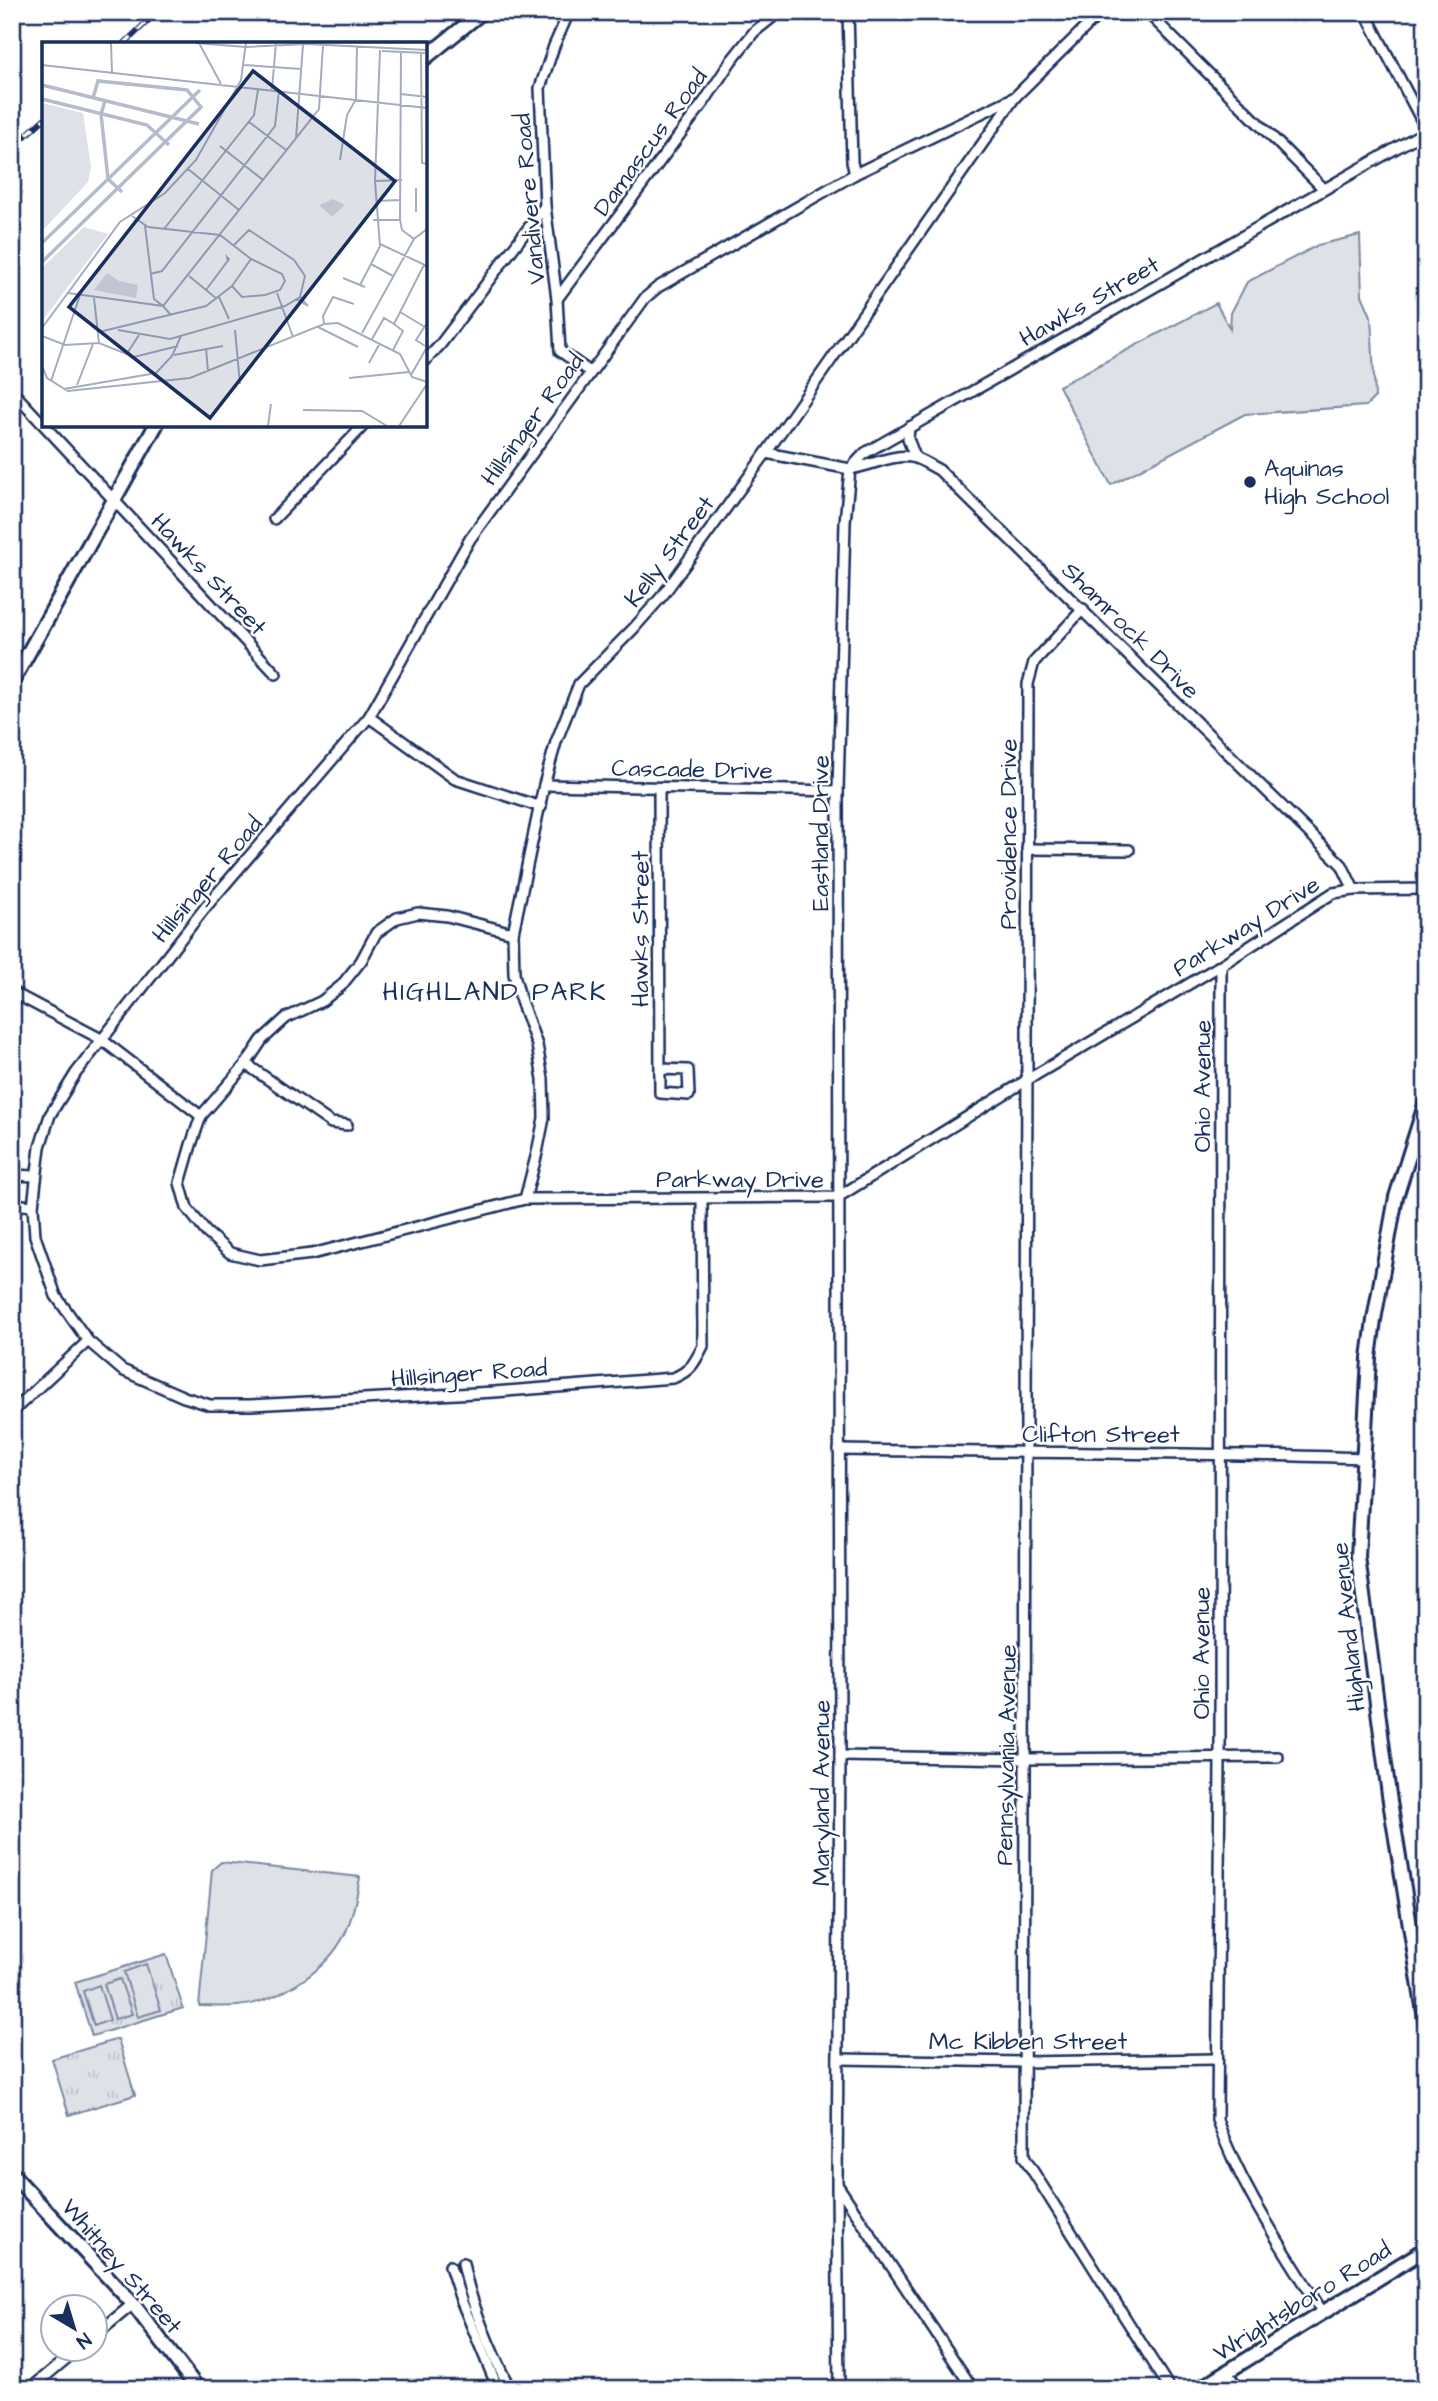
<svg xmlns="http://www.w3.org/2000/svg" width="1438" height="2401" font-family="'Architects Daughter',sans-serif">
	<defs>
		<pattern id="grass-tufts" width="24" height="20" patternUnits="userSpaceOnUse" patternTransform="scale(1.75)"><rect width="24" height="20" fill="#dee1e7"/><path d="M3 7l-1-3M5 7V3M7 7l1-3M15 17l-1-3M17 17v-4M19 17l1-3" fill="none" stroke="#bec1c9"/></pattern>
	</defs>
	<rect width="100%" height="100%" fill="#fff"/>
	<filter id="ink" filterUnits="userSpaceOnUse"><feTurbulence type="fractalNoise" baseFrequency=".0143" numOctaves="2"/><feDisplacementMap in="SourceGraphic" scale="14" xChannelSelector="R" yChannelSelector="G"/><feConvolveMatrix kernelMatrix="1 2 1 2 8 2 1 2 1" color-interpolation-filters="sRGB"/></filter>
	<g filter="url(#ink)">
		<g fill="url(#grass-tufts)" stroke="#7c88a2" stroke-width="2">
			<polygon points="166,1954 183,2008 92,2036 75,1982"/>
			<polygon points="118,2039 135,2095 69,2115 52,2059"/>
		</g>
		<g fill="#dee1e7" stroke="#7c88a2" stroke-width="2">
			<polygon points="1360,235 1362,295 1371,316 1375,397 1366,406 1245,414 1111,485 1059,386 1216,303 1230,329 1231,313 1247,282 1318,245"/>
			<path d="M221 1862 360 1877C357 1896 353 1916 345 1934 327 1971 277 2003 237 2006 224 2007 211 2006 199 2006L212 1870Z"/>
			<polygon points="146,1964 161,2010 138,2017 124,1972"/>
			<polygon points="120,1979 132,2014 115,2019 104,1984"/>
			<polygon points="99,1985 110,2020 94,2026 83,1991"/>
		</g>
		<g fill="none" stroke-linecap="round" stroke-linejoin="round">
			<defs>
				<g id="street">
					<polyline points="569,12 554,46 540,88 545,206 557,299 560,351 590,372"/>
					<polyline points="848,12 852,162 855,174"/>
					<polyline points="1147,12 1323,188"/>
					<polyline points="1365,12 1426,129"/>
					<polyline points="557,299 704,102 731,61 754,32 779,12"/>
					<polyline points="425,361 440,345 545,206"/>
					<polyline points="12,391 276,674"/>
					<polyline points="909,427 908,439 915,457"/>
					<polyline points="766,453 850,469 865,453 1426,131"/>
					<polyline points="274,519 364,425"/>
					<polyline points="1083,609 1034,662 1028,684 1024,2157 1170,2389"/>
					<polyline points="369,717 455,779 541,807"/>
					<polyline points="544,785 838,791"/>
					<polyline points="659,788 660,1093 689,1095 688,1070 660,1069"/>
					<polyline points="1027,849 1129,850"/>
					<polyline points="513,933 447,916 418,913 397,918 376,933 361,961 341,986 322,1001 286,1018 262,1040 246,1064 201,1116 191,1145 180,1183 187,1208 206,1232 230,1253 260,1260 312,1254 525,1199 838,1197 1027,1080 1221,965 1333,893 1354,890 1426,889"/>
					<path d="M1221 965 1220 1759 1217 2120C1241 2189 1285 2251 1323 2313"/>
					<polyline points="12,992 101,1039 201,1116"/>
					<polyline points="246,1064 331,1123 347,1125"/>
					<polyline points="12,1175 35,1176"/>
					<polyline points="525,1199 537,1153 544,1118 543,1079 537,1045 521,1001 514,974 513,933 544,785 556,742 579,684 634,628 663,595 766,453 1015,97 1101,12"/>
					<path d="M702 1199 703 1346C695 1362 691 1371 673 1378L494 1392 251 1405H210L184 1397 122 1370 88 1341 56 1296 35 1236 33 1206 40 1147 50 1115 76 1073 204 909 369 717 470 539 645 298 658 287 855 174 1015 97"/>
					<polyline points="12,1204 33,1206"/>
					<polyline points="12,1412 88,1341"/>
					<path d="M839 1450C1014 1453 1188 1452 1362 1458"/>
					<polyline points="840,1756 1025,1759 1278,1757"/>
					<polyline points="838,2059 1023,2062 1217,2059"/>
					<polyline points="838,2186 973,2389"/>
					<path d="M463 2263C471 2306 490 2349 510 2389"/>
					<polyline points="450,2266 461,2300 498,2389"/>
					<polyline points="94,2336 133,2304"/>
					<polyline points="1227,2372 1238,2389"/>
					<polyline points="30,2389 79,2348"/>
					<path d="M839 2389 837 2185 840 1756 838 791 845 522 850 469C871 466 891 454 912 457 921 459 931 466 939 470L1342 865 1354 890"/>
				</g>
				<g id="secondary">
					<polyline points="425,58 482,12"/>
					<polyline points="12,682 156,425"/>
					<polyline points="1426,1102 1396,1197 1374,1320 1369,1358 1358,1557 1389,1795 1426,2025"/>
					<polyline points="12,2174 133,2304 198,2389"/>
					<polyline points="1199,2389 1426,2249"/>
				</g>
			</defs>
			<use href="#street" stroke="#1b2f5e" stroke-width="14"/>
			<use href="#secondary" stroke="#1b2f5e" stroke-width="18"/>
			<use href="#street" stroke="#fff" stroke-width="9"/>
			<use href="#secondary" stroke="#fff" stroke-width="12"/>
			<defs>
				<g id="rail">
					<polyline points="124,44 157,12"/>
					<polyline points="12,148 44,119"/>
				</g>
			</defs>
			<use href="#rail" stroke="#1b2f5e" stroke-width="6"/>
			<use href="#rail" stroke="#fff" stroke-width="3.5" stroke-dasharray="10" stroke-linecap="butt"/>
		</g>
	</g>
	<circle fill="#1b2f5e" stroke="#fff" stroke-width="2.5" cx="1250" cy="482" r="7"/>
	<g text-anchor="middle" stroke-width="5" stroke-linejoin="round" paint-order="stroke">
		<g font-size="24" fill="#1b2f5e" stroke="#fff">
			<text transform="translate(650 142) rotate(-54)" y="8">Damascus Road</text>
			<text transform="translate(529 199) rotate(-95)" y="8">Vandivere Road</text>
			<text transform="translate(1089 301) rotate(-30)" y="8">Hawks Street</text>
			<text transform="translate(532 419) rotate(-54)" y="8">Hillsinger Road</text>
			<text transform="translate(669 551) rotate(-53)" y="8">Kelly Street</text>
			<text transform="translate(209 574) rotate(47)" y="8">Hawks Street</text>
			<text transform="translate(1131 630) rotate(45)" y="8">Shamrock Drive</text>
			<text transform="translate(692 769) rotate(1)" y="8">Cascade Drive</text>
			<text transform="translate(820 833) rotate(-90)" y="8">Eastland Drive</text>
			<text transform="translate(1008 834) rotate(-90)" y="8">Providence Drive</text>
			<text transform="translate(207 879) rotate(-50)" y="8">Hillsinger Road</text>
			<text transform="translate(1246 926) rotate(-32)" y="8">Parkway Drive</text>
			<text transform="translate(640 929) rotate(-90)" y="8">Hawks Street</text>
			<text transform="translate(1202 1086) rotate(-90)" y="8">Ohio Avenue</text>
			<text x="740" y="1187">Parkway Drive</text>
			<text transform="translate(469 1373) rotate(-4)" y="8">Hillsinger Road</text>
			<text x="1101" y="1442">Clifton Street</text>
			<text transform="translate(1348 1627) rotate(-96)" y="8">Highland Avenue</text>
			<text transform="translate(1201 1653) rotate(-90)" y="8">Ohio Avenue</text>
			<text transform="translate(1006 1755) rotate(-89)" y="8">Pennsylvania Avenue</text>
			<text transform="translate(821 1793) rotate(-90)" y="8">Maryland Avenue</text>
			<text x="1028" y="2049">Mc Kibben Street</text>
			<text transform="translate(122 2266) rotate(49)" y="8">Whitney Street</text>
			<text transform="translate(1302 2301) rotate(-32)" y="8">Wrightsboro Road</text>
		</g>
		<g font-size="24" fill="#1b2f5e" stroke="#fff" text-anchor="start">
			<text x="1264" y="476">Aquinas<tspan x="1264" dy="28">High School</tspan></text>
		</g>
		<g font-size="26" letter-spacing="2" fill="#1b2f5e" stroke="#fff">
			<text x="495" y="1000">HIGHLAND PARK</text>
		</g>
	</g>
	<g transform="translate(42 42)">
		<rect width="385" height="385" fill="#fff"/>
		<path d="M0 61 41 71 49 125 46 140 0 189ZM42 185 66 192 0 279V226Z" fill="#dee1e7"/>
		<path d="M291 157 303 163 290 175 277 163ZM65 231 77 239 96 243 94 256 52 248Z" fill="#dee1e7"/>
		<path fill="none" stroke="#b5bbca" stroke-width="3.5" d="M0 43 157 82M0 57 105 83 127 103M63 59 59 72 66 137 80 150M0 201 158 48M0 220 159 65 145 48 56 39 51 56"/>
		<path fill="none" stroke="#a4acbf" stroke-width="2" d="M69 1 70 31M153 1 204 5M157 1 179 42M204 5 265 2 385 8M338 8 333 139 338 204 329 222 351 234M340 9 383 11M359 9 358 178 360 188 372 197M379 10 380 121 385 122M0 23 385 66M202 23 259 27M230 47 234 1M359 52 385 55M207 80 244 108M254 96 261 3M178 104 221 138M298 118 305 73 314 57 315 5M146 127 197 168M333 139 360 138M374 146V170M334 159 358 158M90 174 106 185 178 193 209 217 240 232 243 239 238 248 223 253 200 255 190 244M331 178H358M103 184 112 257 121 264 277 67 281 3M122 187 212 73 216 48M338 202 385 224M108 232 120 229 233 84 237 49M147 234 175 257M301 236 323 245M318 243 329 222M164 248 187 217 185 215 186 220M26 251 121 264 128 272M235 251 251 295M177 255 187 277M52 256 57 301M255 257 266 264 258 255M358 270 383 285M282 282 281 274 291 255 312 262M352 282 382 223M276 285 316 305M0 286 78 180 123 151 154 118 199 38 204 1M76 288 128 297 243 264 258 255 263 234 252 218 207 188 191 204M193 288 198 342M57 290 164 264 190 244 209 217M320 291 372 197 385 187M0 294 23 303 57 301 92 315 136 304M330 297 342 276 352 282 361 289 351 308M383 304 374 298 385 281M164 306 166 330M84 313 97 293M132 313 181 304M327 321 338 301M0 324 5 336 26 349 148 336 282 282 296 281 358 312 370 335 385 340M369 333 385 305M307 336 367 330M9 339 38 253M35 343 51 302M22 347 114 331 130 314 139 294M261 368 320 369 345 384M226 384 229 362M357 384 385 342"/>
		<path fill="#1b2f5e" fill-opacity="0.15" stroke="#1b2f5e" stroke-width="3.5" d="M211 29 353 139 168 376 27 265Z"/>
		<rect width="385" height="385" fill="none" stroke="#1b2f5e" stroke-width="3.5"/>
	</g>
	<rect width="1438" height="2401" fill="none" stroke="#fff" stroke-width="42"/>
	<rect x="21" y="21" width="1396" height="2359" fill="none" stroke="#1b2f5e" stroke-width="2.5" filter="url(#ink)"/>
	<g transform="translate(74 2328) rotate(142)"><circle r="33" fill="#ffffff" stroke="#a4acbf" stroke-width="2"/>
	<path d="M0-5L12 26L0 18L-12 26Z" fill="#1b2f5e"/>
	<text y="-10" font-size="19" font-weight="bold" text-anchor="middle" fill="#1b2f5e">N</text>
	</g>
</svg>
